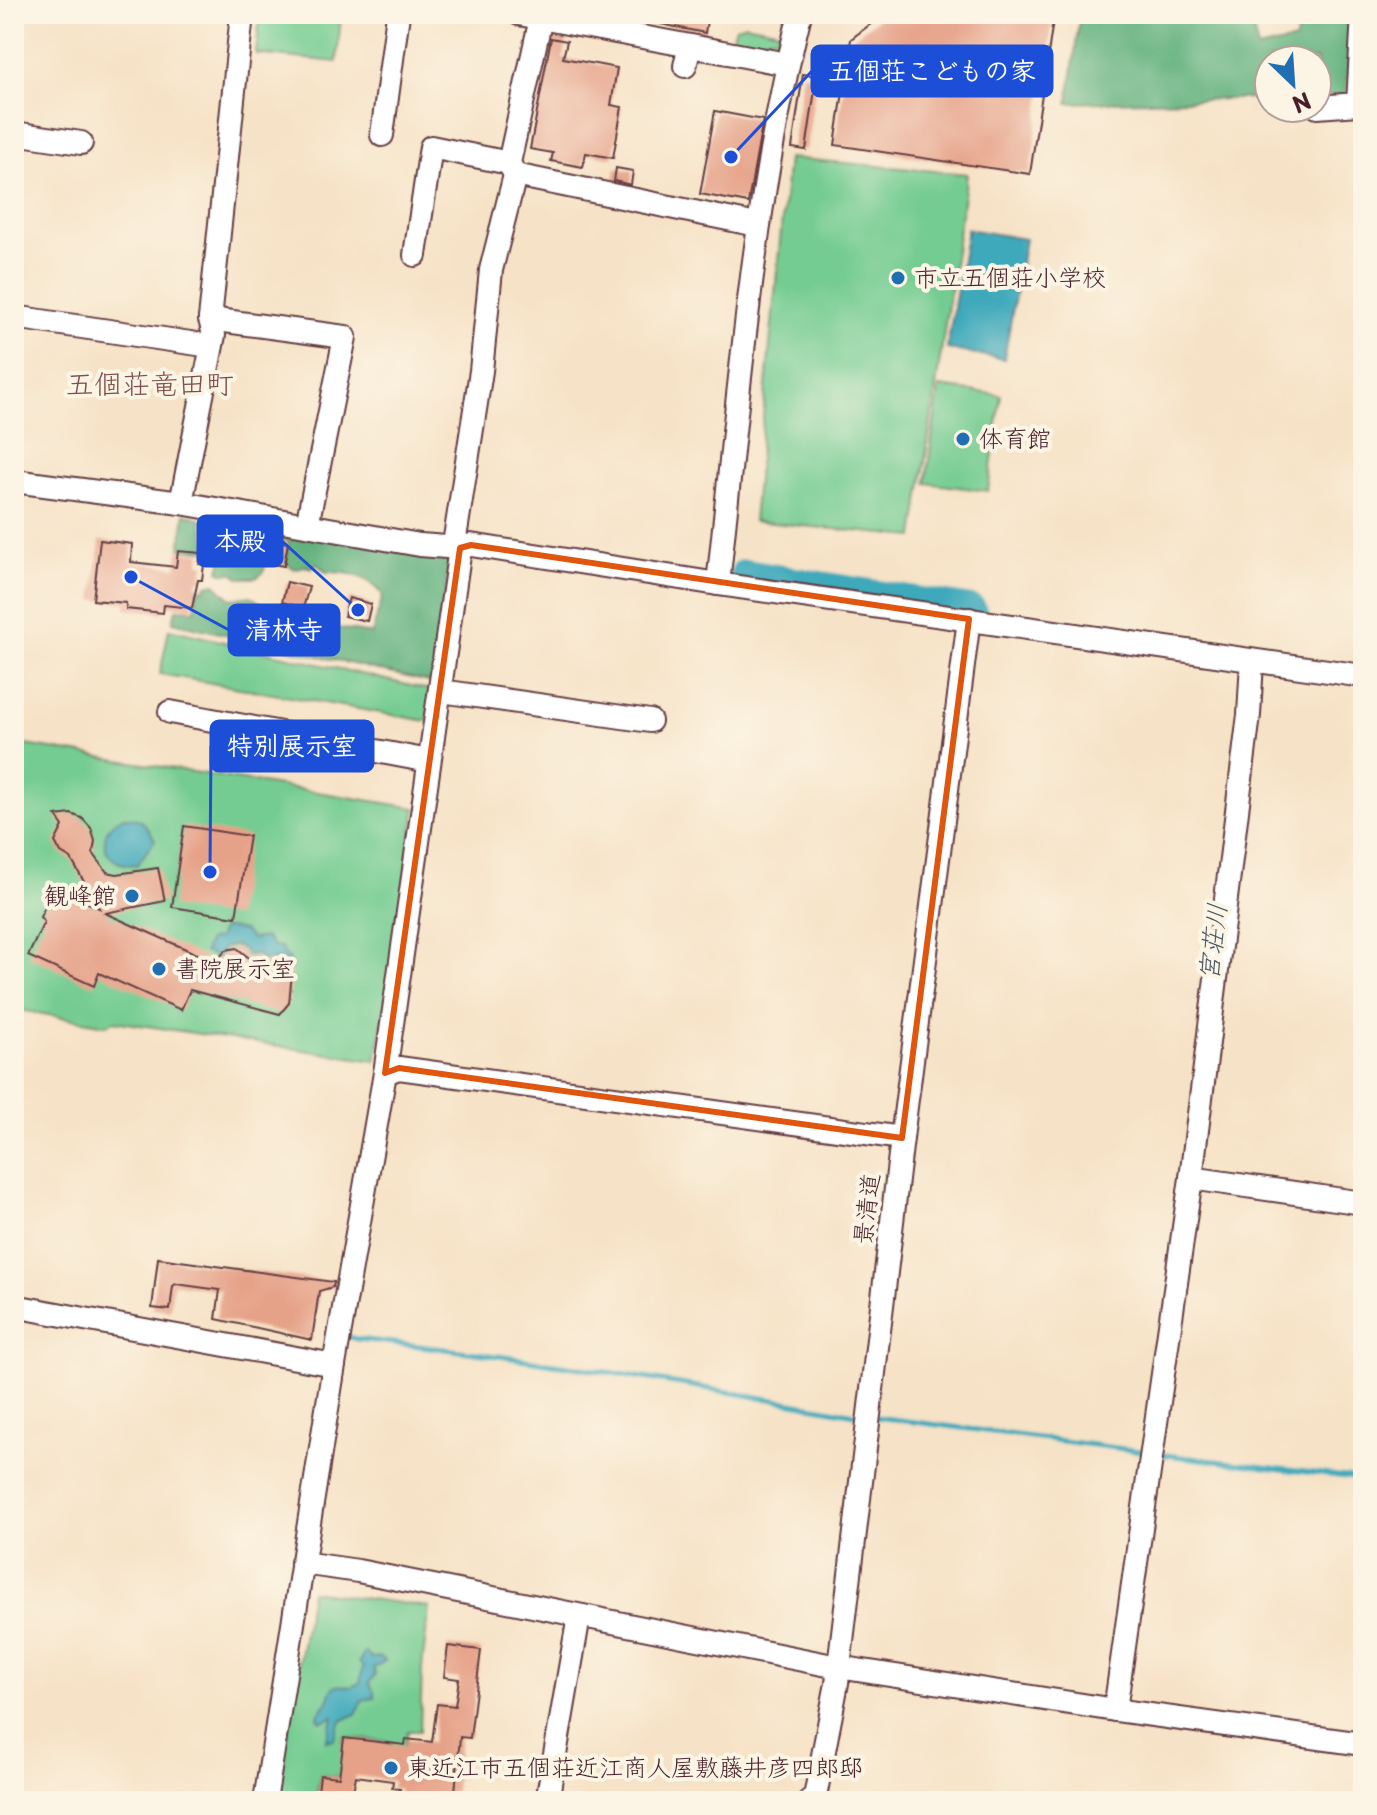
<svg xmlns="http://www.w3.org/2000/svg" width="1377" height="1815" font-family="'Playpen Sans','Klee One',sans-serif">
	<rect width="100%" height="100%" fill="#fcf5e5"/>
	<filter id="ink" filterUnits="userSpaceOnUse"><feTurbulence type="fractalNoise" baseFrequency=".0125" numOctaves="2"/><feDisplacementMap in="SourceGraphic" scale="16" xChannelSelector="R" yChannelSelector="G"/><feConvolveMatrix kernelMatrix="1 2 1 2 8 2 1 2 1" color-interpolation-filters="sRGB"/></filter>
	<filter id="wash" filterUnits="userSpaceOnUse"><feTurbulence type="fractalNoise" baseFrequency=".006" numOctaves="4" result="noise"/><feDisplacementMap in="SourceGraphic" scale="32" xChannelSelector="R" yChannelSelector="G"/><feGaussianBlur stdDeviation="1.8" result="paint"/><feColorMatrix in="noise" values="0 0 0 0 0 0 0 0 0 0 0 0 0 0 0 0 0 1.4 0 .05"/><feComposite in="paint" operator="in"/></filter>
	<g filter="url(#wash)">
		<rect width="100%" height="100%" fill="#f6e2c6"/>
		<g fill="#74cc92" stroke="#5f765e" stroke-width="2">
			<polygon points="260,14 341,14 337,62 256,54"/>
			<polygon points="785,14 789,14 782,43 779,43 780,38 769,37 757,43 732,38 736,27 745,24 781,31"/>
			<polygon points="788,158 967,174 914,537 753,521"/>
			<polygon points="939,387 1001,395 988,491 926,483"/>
			<polygon points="169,629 433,691 427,721 160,674"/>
			<polygon points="14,743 416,808 376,1061 114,1021 106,1025 14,1009"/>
			<polygon points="311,1591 429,1607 422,1668 420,1731 408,1731 403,1753 392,1751 392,1742 344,1737 341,1777 320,1775 317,1792 311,1792 309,1801 276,1801"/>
		</g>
		<g fill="#5fb07c" stroke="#546854" stroke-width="2">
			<polygon points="1080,14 1256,14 1252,24 1258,49 1296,40 1299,14 1352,14 1346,96 1317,96 1317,60 1269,60 1269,98 1068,103"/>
			<polygon points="185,513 201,519 207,546 206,550 180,549"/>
			<path d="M248 523 450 558 433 683 173 622 176 609 195 610 198 587 204 590 207 585 214 583 231 599 251 596C263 606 276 609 288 618L296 616 332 627 372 634 383 595C368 575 349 572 326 572L317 564 312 568 304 566 295 569 286 563 289 541 254 536 249 560 266 563 263 573 256 578H239L234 573H222L219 569 222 561 219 549 234 545 242 551Z"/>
		</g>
		<g fill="#3ca9bb" stroke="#436473" stroke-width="2">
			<polygon points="967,229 1025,239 1004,359 947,349"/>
			<path d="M125 817C142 817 148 826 155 840L137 865C131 864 124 865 118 862 95 850 105 822 125 817Z"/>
			<polygon points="229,928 244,931 252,939 265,937 273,946 281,947 283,953 289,958 291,969 283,959 261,960 258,954 246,955 244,950 235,945 223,948 217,957 204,952 209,940 218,939 222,929"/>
			<path d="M365 1652 372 1658 380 1657 385 1661 374 1667 375 1675 369 1683 374 1691 375 1698 363 1700 356 1714 341 1721 334 1739 326 1741 334 1716 323 1721 319 1720 318 1715C320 1711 324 1708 326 1704 333 1693 329 1681 350 1687L360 1683 363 1667 359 1662Z"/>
		</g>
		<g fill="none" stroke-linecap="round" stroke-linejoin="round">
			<g stroke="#3ca9bb" stroke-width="5">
				<path d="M347 1336 356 1339C526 1356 694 1386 862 1415"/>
				<polyline points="876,1417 1148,1452"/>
				<polyline points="1158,1454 1363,1479"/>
			</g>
			<polyline stroke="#3ca9bb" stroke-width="30" points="745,574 972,610"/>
		</g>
		<g id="blocks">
			<g fill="#e6a289">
				<polygon points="642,14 708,14 705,33 641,20"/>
				<polygon points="884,14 1054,14 1030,174 835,145 851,39"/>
				<polygon points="551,38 567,41 563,58 617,68 611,105 622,107 613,158 586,153 583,167 551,161 553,153 530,149"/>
				<polygon points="803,74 817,76 806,150 792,148"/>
				<polygon points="715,111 763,120 748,203 700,194"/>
				<polygon points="616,168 633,171 631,185 614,181"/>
				<polygon points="254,537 288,543 284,566 250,560"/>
				<polygon points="100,540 132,544 131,562 176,567 178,551 201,553 199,564 204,565 202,580 198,580 192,608 164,605 163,613 126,609 126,603 93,600"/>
				<polygon points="287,582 309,587 303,608 282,602"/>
				<polygon points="349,598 371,604 367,621 344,616"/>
				<polygon points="71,814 82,818 91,828 95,841 93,853 107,872 117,874 158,868 165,901 105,913 215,962 226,950 237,948 249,958 257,957 258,961 284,964 285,970 292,972 289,1003 280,1014 190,990 181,1010 99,973 94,986 28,956 44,922 40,917 54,887 99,908 71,859 61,853 55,842 63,826 56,816"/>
				<polygon points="184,826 249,836 236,917 172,907"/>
				<polygon points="158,1258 231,1268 334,1282 333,1287 319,1291 312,1340 216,1319 220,1290 176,1284 173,1286 170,1310 152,1308"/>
				<polygon points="448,1646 481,1650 470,1738 460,1737 455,1792 452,1791 451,1801 399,1798 400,1789 392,1788 393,1781 356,1776 351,1801 317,1801 320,1775 339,1777 344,1738 405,1745 406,1739 432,1742 437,1704 455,1706 459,1679 444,1677"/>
			</g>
		</g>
	</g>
	<g filter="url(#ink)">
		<use href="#blocks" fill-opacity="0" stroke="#643c42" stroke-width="2"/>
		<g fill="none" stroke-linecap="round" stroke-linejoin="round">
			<defs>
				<g id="minor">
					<polyline points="519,14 787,64"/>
					<polyline points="685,66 690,46"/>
					<polyline points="1317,107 1358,104 1363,14"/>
					<polyline points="14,133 81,143"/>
					<polyline points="382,135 398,14"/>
					<polyline points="515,175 757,225"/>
					<polyline points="415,255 431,147 509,163"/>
					<polyline points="14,317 211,346"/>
					<polyline points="210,319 345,337 307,525"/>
					<polyline points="14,481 181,503 420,545 460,548 471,545 718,584 1363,676"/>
					<polyline points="181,503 214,335 210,319 242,14"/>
					<path d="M718 584C739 393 753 201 800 14"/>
					<polyline points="441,691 650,721"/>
					<polyline points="170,712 429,761"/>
					<polyline points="385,1073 399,1068 902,1138"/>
					<polyline points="1191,1178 1363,1203"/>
					<polyline points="14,1306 334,1365"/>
					<polyline points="302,1563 358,1571 838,1667 1115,1710 1363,1744"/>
					<polyline points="1115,1710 1191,1178 1249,715 1252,661"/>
					<polyline points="265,1801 334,1365 385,1073 460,548 455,538 481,371 491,270 515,175 509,163 541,18"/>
					<polyline points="547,1801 579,1616"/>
					<polyline points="809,1801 815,1797 837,1683 902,1138 969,619"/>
				</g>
			</defs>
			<use href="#minor" stroke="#643c42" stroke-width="26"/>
			<use href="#minor" stroke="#fff" stroke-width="22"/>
		</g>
	</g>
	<path fill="none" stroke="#e0560e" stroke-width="6" stroke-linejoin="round" d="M471 545 969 619 902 1138 399 1068 385 1073 460 548Z"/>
	<g fill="#1f6fb2" stroke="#fcf5e5" stroke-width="3">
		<circle cx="898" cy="278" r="8"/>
		<circle cx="963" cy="439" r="8"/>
		<circle cx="132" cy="896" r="8"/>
		<circle cx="159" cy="969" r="8"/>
		<circle cx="391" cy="1768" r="8"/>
	</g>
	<g text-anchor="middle" stroke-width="8" stroke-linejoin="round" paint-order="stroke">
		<g font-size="24" fill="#4a1f2b" stroke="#fcf5e5" text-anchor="start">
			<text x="914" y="286">市立五個荘小学校</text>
			<text x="979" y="447">体育館</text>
			<text x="116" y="904" text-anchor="end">観峰館</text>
			<text x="175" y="977">書院展示室</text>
			<text x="407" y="1776">東近江市五個荘近江商人屋敷藤井彦四郎邸</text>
		</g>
		<g font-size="24" fill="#4a1f2b" stroke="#fcf5e5">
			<text transform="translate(867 1209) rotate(-83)" y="8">景清道</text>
		</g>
		<g font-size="26" font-style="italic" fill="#445665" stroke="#fcf5e5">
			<text transform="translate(1213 942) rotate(-83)" y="9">宮荘川</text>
		</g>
		<g font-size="28" fill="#814d4c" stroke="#fcf5e5">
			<text x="150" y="394">五個荘竜田町</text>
		</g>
	</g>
	<path fill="none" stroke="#1d4ed8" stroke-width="3" d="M731 157L812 71M358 610L282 541M131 577L229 630M210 872L211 746"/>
	<g fill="#1d4ed8" stroke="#fcf5e5" stroke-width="3">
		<circle cx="731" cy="157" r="8"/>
		<circle cx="358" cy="610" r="8"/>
		<circle cx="131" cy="577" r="8"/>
		<circle cx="210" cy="872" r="8"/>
	</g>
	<g fill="#1d4ed8" stroke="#1d4ed8" stroke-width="3">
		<rect x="812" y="46" width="240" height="50" rx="8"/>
		<rect x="198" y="516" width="84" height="50" rx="8"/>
		<rect x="229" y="605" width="110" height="50" rx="8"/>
		<rect x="211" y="721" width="162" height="50" rx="8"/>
	</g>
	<g font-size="26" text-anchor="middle" font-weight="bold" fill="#fff">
		<text x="932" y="80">五個荘こどもの家</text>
		<text x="240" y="550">本殿</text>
		<text x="284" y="639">清林寺</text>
		<text x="292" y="755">特別展示室</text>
	</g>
	<rect width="1377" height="1815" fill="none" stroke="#fcf5e5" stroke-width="48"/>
	<g transform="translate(1293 84) rotate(155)"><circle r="38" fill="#fcf5e5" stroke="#b59f9b" stroke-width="2"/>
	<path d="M0-6L14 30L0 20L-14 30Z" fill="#1f6fb2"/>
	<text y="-12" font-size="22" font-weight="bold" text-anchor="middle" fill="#4a1f2b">N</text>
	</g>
</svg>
